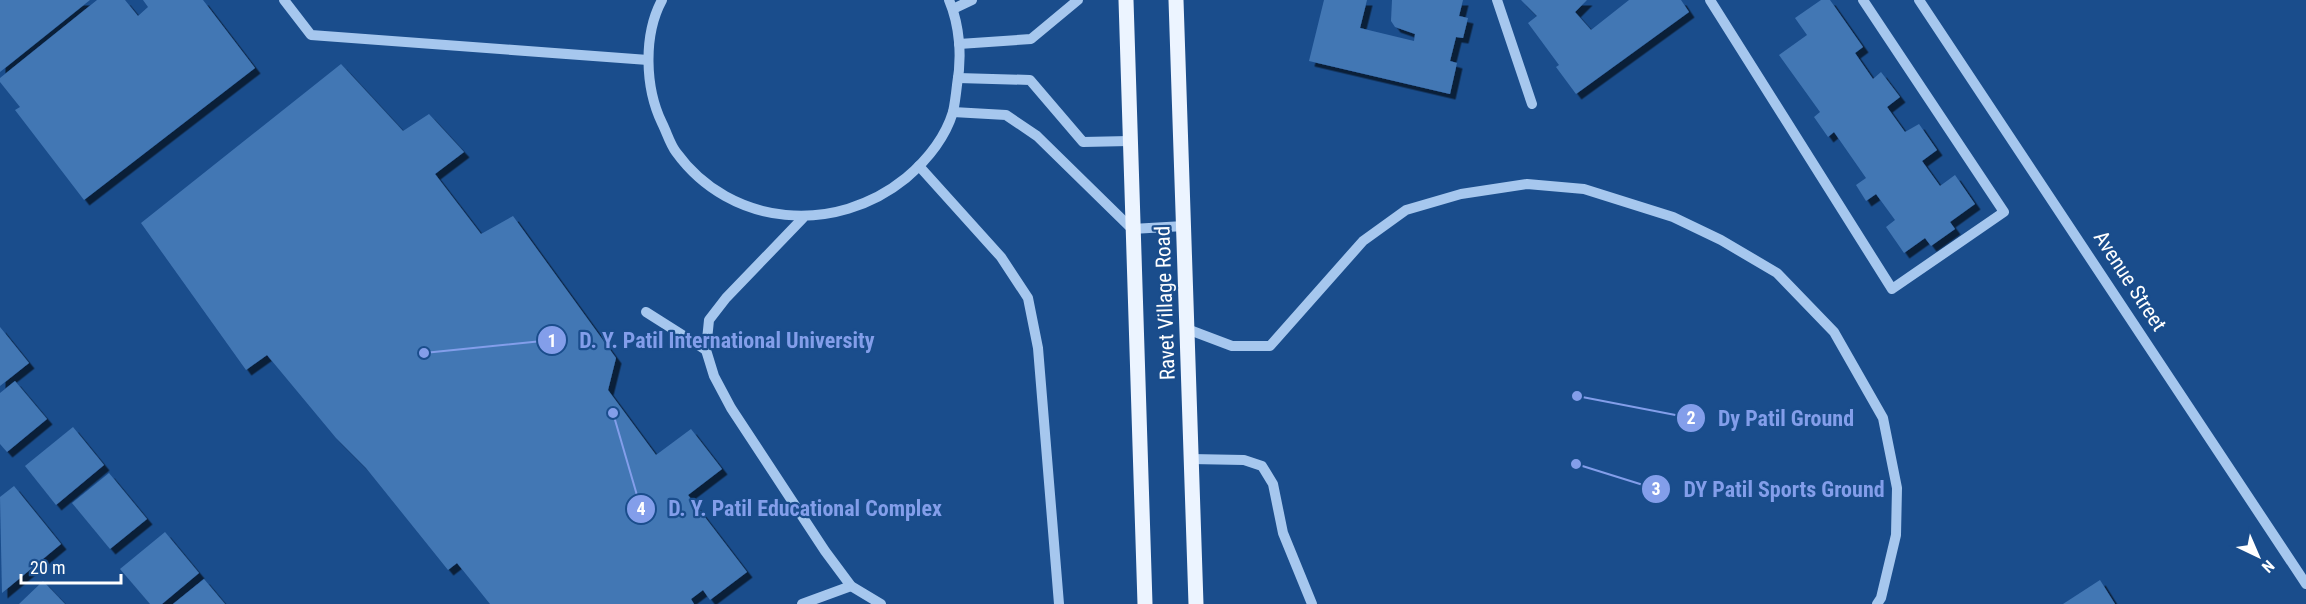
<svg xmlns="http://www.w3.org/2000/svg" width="2306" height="604" font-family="'Roboto Condensed',sans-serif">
	<defs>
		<filter id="shadow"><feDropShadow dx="5.5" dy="5.5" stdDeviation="0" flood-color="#0009"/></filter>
	</defs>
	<rect width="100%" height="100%" fill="#1a4d8c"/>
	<g fill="#4377b4" filter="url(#shadow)">
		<polygon points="0,0 90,0 0,72"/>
		<polygon points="97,0 125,0 138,16 148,7 143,0 203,0 255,68 84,200 15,110 20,107 0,82 0,78"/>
		<polygon points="1324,0 1367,0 1360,28 1414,41 1415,34 1395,27 1391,21 1392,0 1463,0 1459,16 1468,18 1463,38 1456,37 1450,61 1457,63 1450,94 1309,61"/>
		<polygon points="1521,0 1587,0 1575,12 1591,30 1629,0 1681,0 1689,12 1576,94 1556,67 1559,65 1528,23 1537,16"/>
		<polygon points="1821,0 1830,0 1863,47 1855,53 1873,79 1881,72 1900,97 1887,107 1905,132 1919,124 1937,150 1922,161 1940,186 1955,175 1975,204 1950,222 1955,229 1931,246 1925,238 1904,253 1886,227 1895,220 1876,194 1866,201 1856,185 1866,178 1834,132 1828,137 1814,117 1820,112 1779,55 1807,35 1795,18"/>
		<polygon points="341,64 403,131 429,114 464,152 435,174 481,234 513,216 616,358 608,390 656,455 691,429 722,469 688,495 747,572 710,600 703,590 691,599 694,604 490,604 457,563 448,570 366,468 336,438 267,355 246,370 141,223"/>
		<polygon points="0,327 29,363 0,386"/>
		<polygon points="15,381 47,419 7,452 0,444 0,393"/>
		<polygon points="73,427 104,465 56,505 25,466"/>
		<polygon points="109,473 147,519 110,549 72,503"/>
		<polygon points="14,486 61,544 2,593 0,497"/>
		<polygon points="165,532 199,573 162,604 150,604 120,569"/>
		<polygon points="204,579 225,604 173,604"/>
		<polygon points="2100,580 2115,604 2063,604"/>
		<polygon points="43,581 65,604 19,604"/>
	</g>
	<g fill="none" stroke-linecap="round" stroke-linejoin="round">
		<g stroke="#a6c7ee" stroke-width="10">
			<polyline points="284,0 311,35 648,60"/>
			<path d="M662 0C643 35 645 88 662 123 667 133 670 144 676 152 731 228 836 235 906 178 926 161 945 138 953 112 955 103 956 94 957 85 962 57 960 26 949 0"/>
			<polyline points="1497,0 1532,104"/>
			<polyline points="1710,0 1892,289 2004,212 1863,0"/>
			<polyline points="1919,0 2306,584"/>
			<polyline points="953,9 972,0"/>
			<polyline points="959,44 1031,39 1078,0"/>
			<polyline points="958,78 1030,80 1083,142 1129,141"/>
			<polyline points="953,112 1006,115 1037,136 1132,229 1184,226"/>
			<polyline points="919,166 1001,257 1028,298 1038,348 1059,604"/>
			<polyline points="803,218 726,298 709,320 706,350 714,376 731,408 825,551 851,586 881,604"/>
			<polyline points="646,312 706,350"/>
			<polyline points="1187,329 1232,346 1270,346 1363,241 1406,210 1461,194 1527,184 1584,189 1673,217 1721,240 1777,273 1834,332 1883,418 1897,488 1896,535 1881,598 1877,604"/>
			<polyline points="1191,459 1244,460 1262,466 1273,484 1283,533 1312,604"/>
			<polyline points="802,604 851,586"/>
		</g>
		<g stroke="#ecf4ff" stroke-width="15">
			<polyline points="1126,0 1145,604"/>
			<polyline points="1176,0 1196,604"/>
		</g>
	</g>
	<g text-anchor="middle" stroke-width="4.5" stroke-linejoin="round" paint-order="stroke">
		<g font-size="21" fill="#fff" stroke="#1a4d8c">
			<text transform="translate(2130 281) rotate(57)" y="7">Avenue Street</text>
			<text transform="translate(1165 303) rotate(-92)" y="7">Ravet Village Road</text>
		</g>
	</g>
	<path fill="none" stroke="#839eea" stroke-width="2" d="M424 353L552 340M1577 396L1691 418M1576 464L1656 489M613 413L641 509"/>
	<g fill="#839eea" stroke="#1a4d8c" stroke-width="2">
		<circle cx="424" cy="353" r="6"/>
		<circle cx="1577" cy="396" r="6"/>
		<circle cx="1576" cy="464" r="6"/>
		<circle cx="613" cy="413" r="6"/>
		<circle cx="552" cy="340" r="15"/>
		<circle cx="1691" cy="418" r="15"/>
		<circle cx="1656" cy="489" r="15"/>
		<circle cx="641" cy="509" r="15"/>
	</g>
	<g font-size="18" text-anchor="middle" font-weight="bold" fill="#fff">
		<text x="552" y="347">1</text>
		<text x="1691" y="424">2</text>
		<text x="1656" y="495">3</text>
		<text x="641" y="515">4</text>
	</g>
	<g font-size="22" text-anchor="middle" font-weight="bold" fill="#839eea" stroke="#1a4d8c" stroke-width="4.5" stroke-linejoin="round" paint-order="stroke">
		<text x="727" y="348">D. Y. Patil International University</text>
		<text x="1786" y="426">Dy Patil Ground</text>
		<text x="1784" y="497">DY Patil Sports Ground</text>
		<text x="805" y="516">D. Y. Patil Educational Complex</text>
	</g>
	<g transform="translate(2258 556) rotate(136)" stroke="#1a4d8c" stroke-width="4.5" paint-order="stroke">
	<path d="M0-4.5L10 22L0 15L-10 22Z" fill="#ffffff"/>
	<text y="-9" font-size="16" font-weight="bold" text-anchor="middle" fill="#ffffff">N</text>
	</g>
	<path d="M21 574v9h100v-9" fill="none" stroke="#ffffff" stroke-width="3"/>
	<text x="30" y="574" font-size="18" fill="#ffffff" stroke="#1a4d8c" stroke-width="4.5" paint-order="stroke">20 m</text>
</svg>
